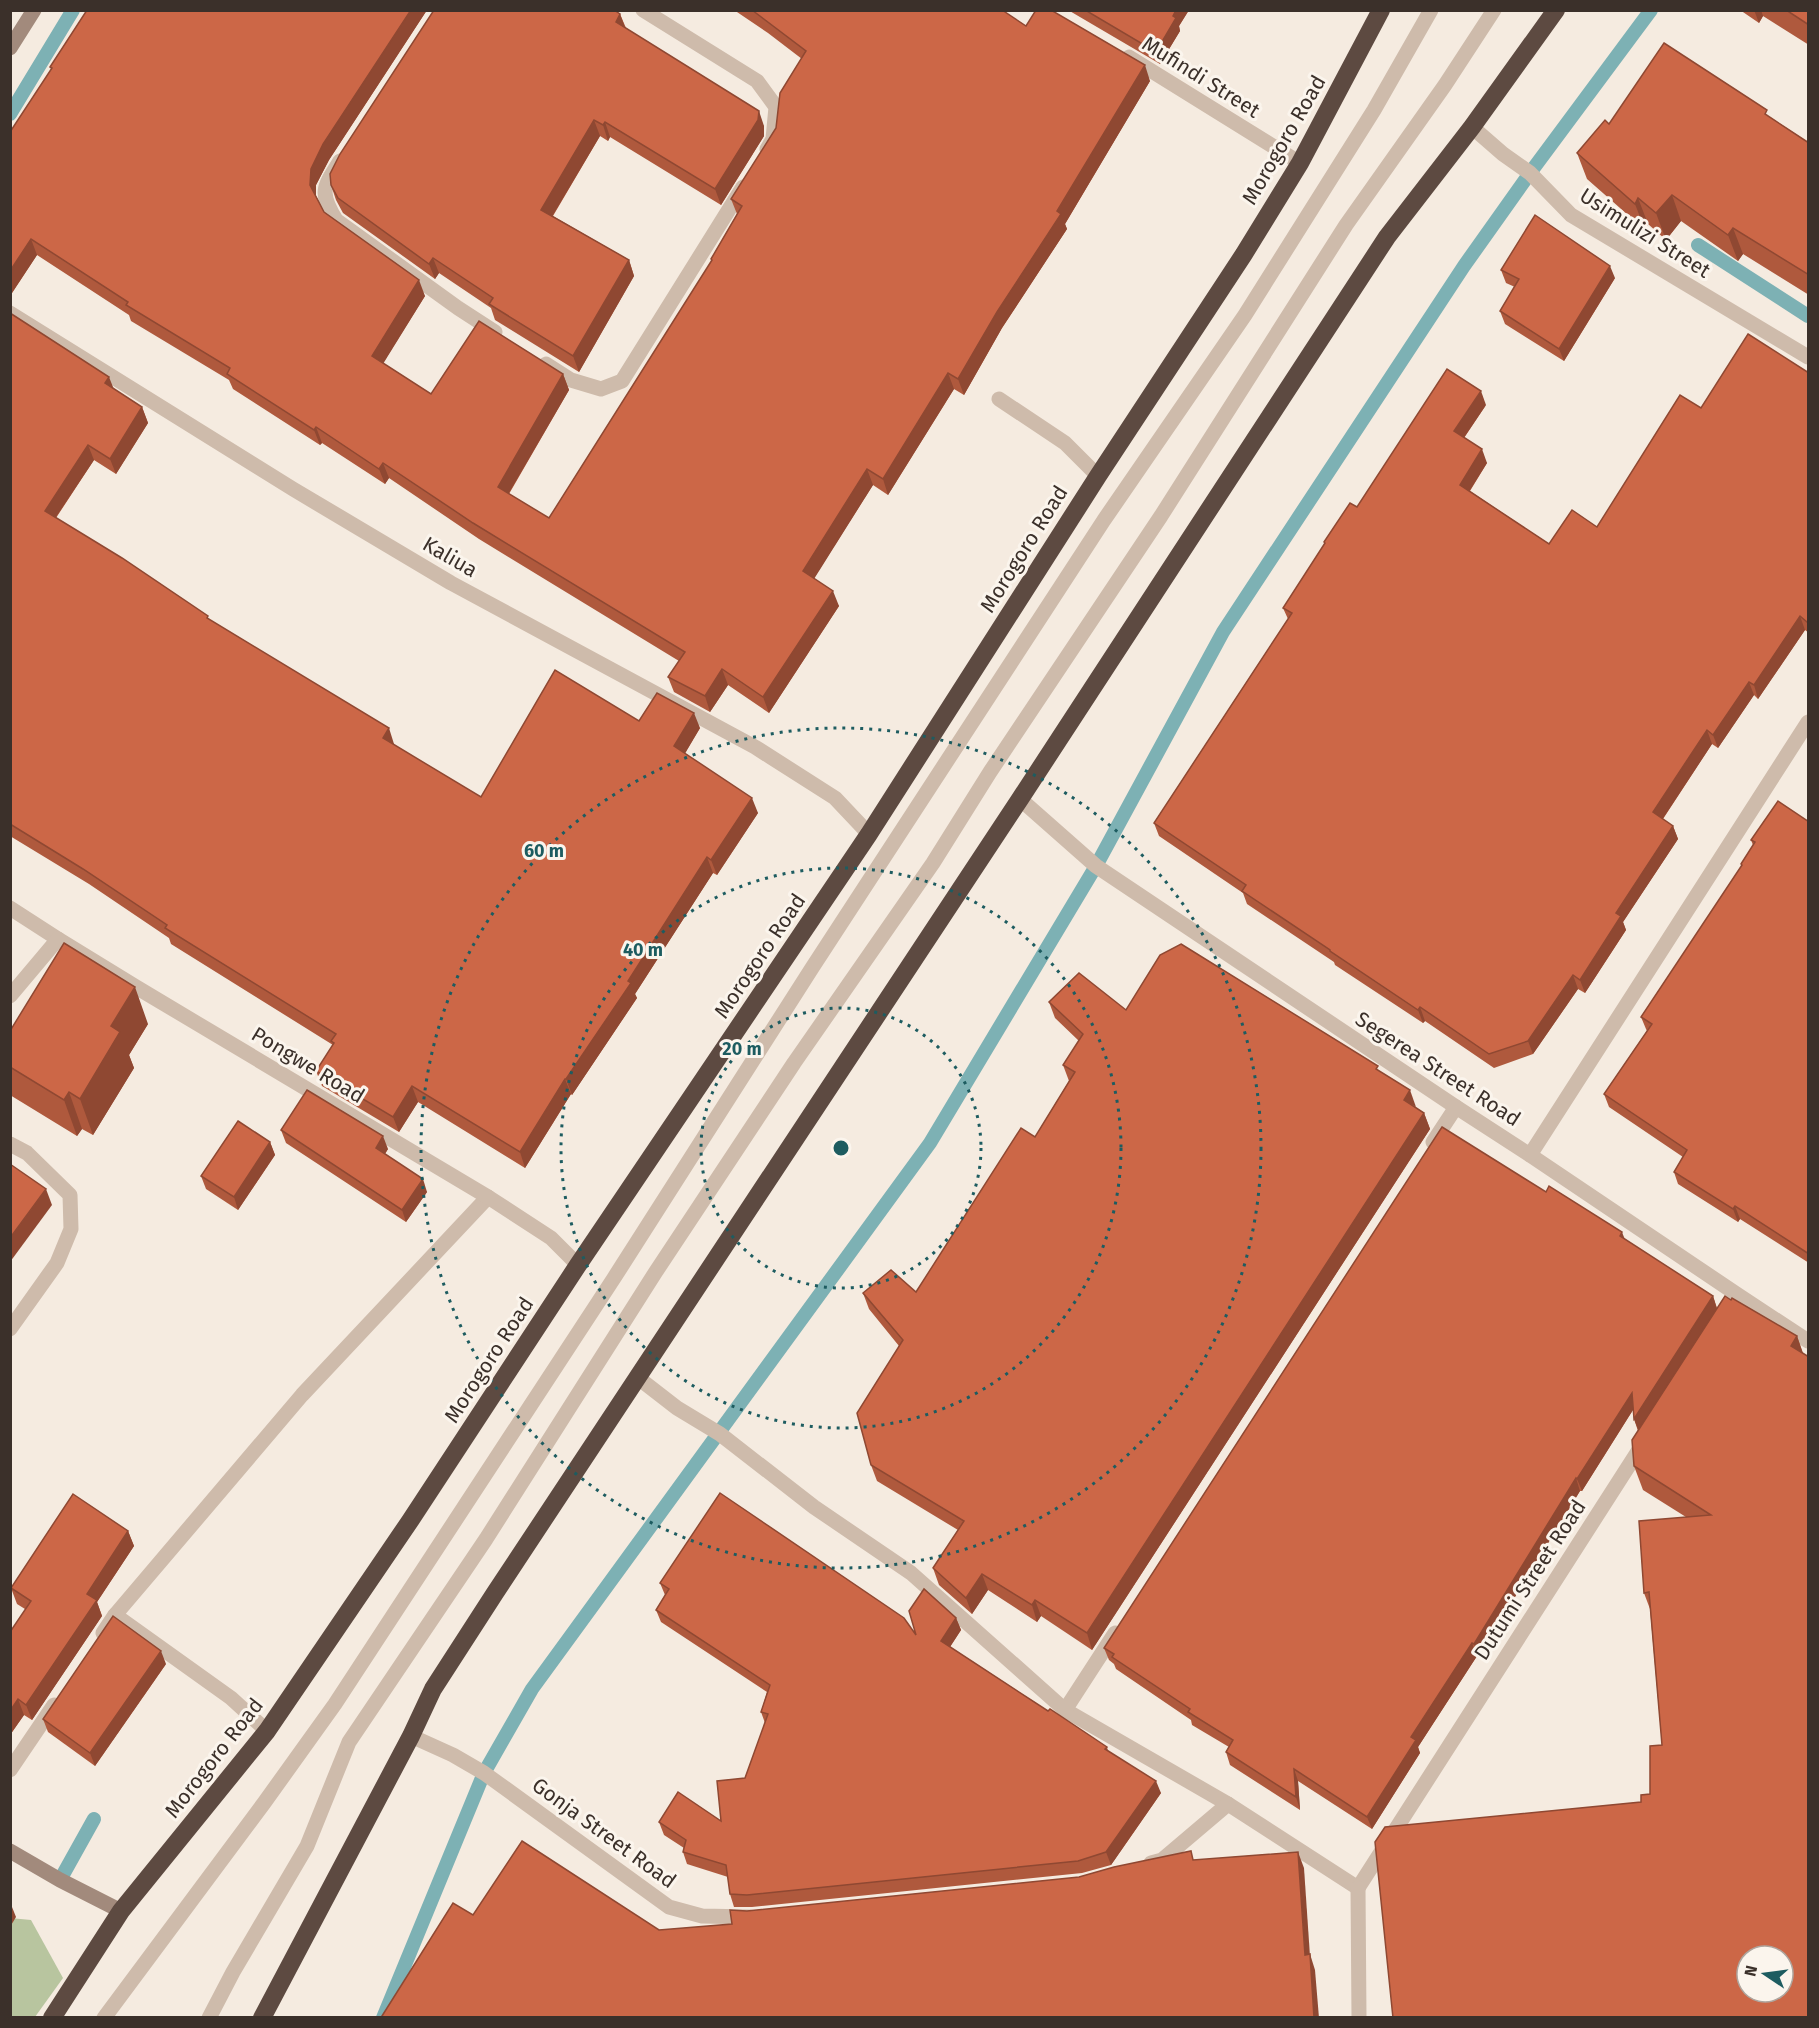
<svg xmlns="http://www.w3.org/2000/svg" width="1819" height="2028" font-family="'Fira Sans',sans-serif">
	<rect width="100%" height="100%" fill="#f5ebe0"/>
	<polygon fill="#b8c59f" points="10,1918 31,1920 63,1978 35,2017 11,2017"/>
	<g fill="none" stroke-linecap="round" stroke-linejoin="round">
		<g stroke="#7db1b4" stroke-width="14">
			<polyline points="10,114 73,10"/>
			<polyline points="1698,245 1808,316"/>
			<polyline points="60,1880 94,1819"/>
			<polyline points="383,2018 484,1773 532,1689 930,1143 1096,866 1223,632 1464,266 1530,173 1651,10"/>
		</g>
		<g stroke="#cebbab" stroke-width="15">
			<polyline points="999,399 1065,443 1098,476"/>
			<polyline points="115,1615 231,1698 267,1731"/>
			<polyline points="103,1633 115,1615 302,1395 488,1197"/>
			<polyline points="10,1770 54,1705"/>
			<polyline points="104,2018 264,1803 335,1704 614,1278 812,968 1104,520 1245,315 1374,110 1431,10"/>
			<polyline points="209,2018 233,1972 307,1846 349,1742 486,1539 655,1273 794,1063 933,863 990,772 1161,516 1346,225 1445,85 1494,10"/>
		</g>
		<g stroke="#cebbab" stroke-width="15">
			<polyline points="643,10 757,81 776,107 773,139 767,149"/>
			<polyline points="1129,57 1300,163"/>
			<polyline points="1472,127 1503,154 1530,173 1571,215 1808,357"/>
			<path d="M340 161C323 188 319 192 336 220L458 308 495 332"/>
			<polyline points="10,313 293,489 451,583 755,747 835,798 869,834"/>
			<polyline points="546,364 571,380 601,389 622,381 743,187"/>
			<polyline points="1020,799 1096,866 1456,1107 1530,1155 1738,1295 1808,1341"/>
			<polyline points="10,908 58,939 136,987 488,1197 551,1238 578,1265"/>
			<polyline points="10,996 58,939"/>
			<polyline points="1433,1142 1456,1107"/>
			<polyline points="10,1144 27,1153 70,1195 71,1229 57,1263 10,1329"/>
			<polyline points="1530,1155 1808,722"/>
			<polyline points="637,1377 677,1408 720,1434 814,1507 911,1573 1065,1710 1228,1804 1358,1888"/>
			<polyline points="1065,1710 1115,1633"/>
			<polyline points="411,1736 453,1755 484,1773 669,1907 702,1916 750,1917"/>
			<polyline points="1151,1863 1162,1860 1228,1804"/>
			<polyline points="1358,1888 1644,1442"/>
			<polyline points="1358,1888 1359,2018"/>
		</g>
		<g stroke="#a28a7c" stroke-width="15">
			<polyline points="10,48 34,10"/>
			<polyline points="10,1851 60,1880 121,1911"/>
		</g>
		<g stroke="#5d4a41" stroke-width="18">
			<polyline points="52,2018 121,1911 267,1731 410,1521 578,1265 869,834 1098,476 1244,254 1300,163 1381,10"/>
			<polyline points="262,2018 411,1736 433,1689 495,1593 1020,799 1387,237 1472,127 1556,10"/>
		</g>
	</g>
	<g fill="#af593d">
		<polygon points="87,10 427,10 329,160 316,185 316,196 324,212 425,296 383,363 431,394 563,374 569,390 509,494 549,518 712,261 711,259 737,214 731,199 776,128 802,59 768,33 734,10 1002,10 1026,26 1150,81 1065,224 1067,229 1002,328 964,395 954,389 888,495 873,485 814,578 839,606 769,713 728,685 710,712 674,692 668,677 679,661 479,539 389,478 385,484 322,443 320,445 233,389 229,380 131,321 129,315 37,255 10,296 51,69 50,67"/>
		<polygon points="1068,10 1189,10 1179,26 1180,31 1160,64"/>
		<polygon points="1740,10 1809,10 1809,45 1763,16 1759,23"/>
		<polygon points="620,14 626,28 764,126 764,136 721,205 610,137 608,141 600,136 553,216 629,260 634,276 579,372 495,320 491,308 439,273 435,279 343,213 336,200 331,185"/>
		<polygon points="1770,117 1809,143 1809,295 1743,254 1738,261 1681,221 1666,240 1648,224 1645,230 1587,179 1577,153 1609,124"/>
		<polygon points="1501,270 1615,278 1564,361 1505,324 1500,311 1515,287 1506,283"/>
		<polygon points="10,313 114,389 142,407 148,423 116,474 94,460 56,518 394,744 394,745 481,797 639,721 700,728 685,753 758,813 717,875 713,873 635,994 637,998 572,1095 571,1094 525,1168 418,1102 399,1132 322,1086 316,1071 333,1045 171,944 169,938 89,884 10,836"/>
		<polygon points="1809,373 1809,633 1805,630 1758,699 1754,695 1718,748 1712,744 1663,819 1673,826 1678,839 1623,922 1626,930 1585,993 1578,989 1533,1054 1494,1068 1425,1021 1423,1023 1335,965 1334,962 1247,904 1243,893 1159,836 1154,823 1288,619 1283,608 1325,544 1324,542 1357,507 1486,405 1464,438 1487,463 1470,491 1549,544 1597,527 1701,408"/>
		<polygon points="1809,822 1809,1263 1740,1219 1738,1222 1678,1184 1674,1172 1683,1157 1609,1107 1604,1094 1647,1031 1646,1029 1641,1017 1742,866 1741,864 1753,845 1751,840"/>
		<polygon points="1049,1002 1126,1010 1381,1072 1415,1107 1424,1113 1430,1129 1092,1650 1041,1616 1037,1622 988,1590 972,1614 939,1585 933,1568 958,1530 877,1481 871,1465 899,1346 869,1309 863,1293 916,1292 1035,1137 1069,1081 1063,1065 1079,1041 1055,1018"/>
		<polygon points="148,1024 129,1055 134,1068 93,1135 82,1129 77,1136 10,1095 10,1031"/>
		<polygon points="281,1130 388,1149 385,1154 427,1192 406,1222 286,1143"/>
		<polygon points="270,1142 275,1155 238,1210 206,1189 201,1176"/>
		<polygon points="1546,1192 1625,1240 1713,1296 1717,1308 1797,1336 1803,1353 1809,2018 1641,1802 1650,1794 1662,1745 1650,1609 1644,1593 1686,1517 1643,1490 1634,1466 1638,1431 1634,1419 1633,1410 1582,1491 1580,1491 1478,1657 1477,1656 1418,1747 1420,1753 1372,1829 1298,1781 1300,1810 1230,1765 1226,1752 1229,1747 1192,1725 1191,1720 1116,1669 1114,1664 1109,1660 1104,1648"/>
		<polygon points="128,1531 134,1546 97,1602 102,1616 32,1720 24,1715 10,1735 25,1609 17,1604 11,1588"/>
		<polygon points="660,1583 916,1635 956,1618 961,1630 950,1647 1048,1711 1107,1747 1108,1751 1161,1793 1111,1865 1082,1873 752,1907 734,1907 730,1894 728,1877 687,1864 683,1852 684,1848 664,1835 659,1822 721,1821 745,1778 765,1723 761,1712 767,1692 661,1622 656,1610 665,1595"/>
		<polygon points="166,1664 95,1766 48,1732 43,1719"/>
	</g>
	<g fill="#8f4832">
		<polygon points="411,10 427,10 329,160 316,185 316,201 310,185 311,169 323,144"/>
		<polygon points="1176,10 1189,10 1179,26 1180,31 1160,64 1156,52 1173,16"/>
		<polygon points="1754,10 1761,10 1763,16 1759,23"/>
		<polygon points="620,14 626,30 616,22"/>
		<polygon points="1145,65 1150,81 1065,224 1067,229 1002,328 964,395 958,379 997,312"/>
		<polygon points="759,111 764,126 764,136 721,205 715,189"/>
		<polygon points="594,120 600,136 547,225 541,210"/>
		<polygon points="605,122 610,137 608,141 603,125"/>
		<polygon points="1672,195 1681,221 1666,240 1656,213"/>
		<polygon points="1638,198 1648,224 1645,230 1635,204"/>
		<polygon points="1733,228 1743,254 1738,261 1728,235"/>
		<polygon points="31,239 37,255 10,296 10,271"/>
		<polygon points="433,258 439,273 435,279 429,264"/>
		<polygon points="629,260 634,276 579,372 573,356"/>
		<polygon points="1610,266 1615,278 1564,361 1559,349"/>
		<polygon points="419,280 425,296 378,372 372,356"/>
		<polygon points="948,373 954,389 888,495 883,479"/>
		<polygon points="563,374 569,390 503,503 498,487"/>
		<polygon points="109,377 115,392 105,383"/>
		<polygon points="1481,391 1486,405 1459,445 1454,431"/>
		<polygon points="142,407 148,423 116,474 110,459"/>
		<polygon points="316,427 322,443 320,445 314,430"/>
		<polygon points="88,445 94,460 50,526 45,511"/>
		<polygon points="1482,449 1487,463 1465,498 1460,485"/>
		<polygon points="383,463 389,478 385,484 379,469"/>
		<polygon points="867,469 873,485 809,587 803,571"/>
		<polygon points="833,591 839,606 769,713 763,697"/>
		<polygon points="1800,616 1805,630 1758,699 1754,685"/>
		<polygon points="722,669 728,685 710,712 705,696"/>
		<polygon points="1749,682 1754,695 1718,748 1713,735"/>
		<polygon points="694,713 700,728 680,762 674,746"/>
		<polygon points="389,728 394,744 388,753 383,738"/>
		<polygon points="1707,730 1712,744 1658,826 1653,812"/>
		<polygon points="752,798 758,813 717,875 711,860"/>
		<polygon points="1673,826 1678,839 1623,922 1626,930 1585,993 1580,980 1616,913"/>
		<polygon points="707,857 713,873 635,994 637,998 572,1095 566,1079"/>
		<polygon points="1573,975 1578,989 1533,1054 1528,1041"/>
		<polygon points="135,987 148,1024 129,1055 134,1068 93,1135 80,1099 111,1026"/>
		<polygon points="1420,1007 1425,1021 1423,1023 1418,1010"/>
		<polygon points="565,1079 571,1094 525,1168 520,1152"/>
		<polygon points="412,1086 418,1102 399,1132 393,1117"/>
		<polygon points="1410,1090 1416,1107 1404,1100"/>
		<polygon points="69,1092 82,1129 77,1136 64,1100"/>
		<polygon points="1424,1113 1430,1129 1092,1650 1087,1633"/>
		<polygon points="383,1136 388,1149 380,1161 376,1148"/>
		<polygon points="270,1142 275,1155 238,1210 234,1197"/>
		<polygon points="423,1179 427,1192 406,1222 402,1210"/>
		<polygon points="46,1189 52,1205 10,1262 10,1238"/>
		<polygon points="1735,1206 1740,1219 1738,1222 1733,1209"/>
		<polygon points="1622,1232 1627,1245 1620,1236"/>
		<polygon points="1713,1296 1717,1309 1639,1432 1634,1419"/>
		<polygon points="1797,1336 1805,1360 1791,1346"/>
		<polygon points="1632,1393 1636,1405 1582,1491 1577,1479"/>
		<polygon points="1576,1478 1580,1491 1478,1657 1474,1644"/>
		<polygon points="128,1531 134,1546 97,1602 102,1616 32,1720 26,1705 87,1594"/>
		<polygon points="982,1574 988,1590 972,1614 966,1598"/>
		<polygon points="1035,1600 1041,1616 1037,1622 1032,1605"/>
		<polygon points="956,1618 961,1630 946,1653 941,1641"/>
		<polygon points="1472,1643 1477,1656 1418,1747 1420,1753 1372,1829 1367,1817 1411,1737"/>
		<polygon points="161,1651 166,1664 95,1766 90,1753"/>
		<polygon points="18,1699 24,1715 10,1735 10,1711"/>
		<polygon points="1294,1769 1298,1781 1300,1810 1296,1797"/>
		<polygon points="1156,1781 1161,1793 1111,1865 1106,1852"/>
		<polygon points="1298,1852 1304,1868 1311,1971 1305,1955"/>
		<polygon points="10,1902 16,1917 10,1927"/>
		<polygon points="1310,1954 1315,1970 1319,2018 1314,2018"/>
	</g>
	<g fill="#cc6747" stroke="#8f4832" stroke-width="1.5" fill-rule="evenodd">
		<polygon points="87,10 411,10 323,144 311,169 310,185 324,212 419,280 372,356 431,394 479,321 563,374 498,487 549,518 712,260 711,259 742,206 731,199 776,128 780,93 806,51 752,10 1002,10 1026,26 1036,10 1051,10 1145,65 1057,211 1061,214 997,312 958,379 948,373 883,479 867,469 803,571 833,591 763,697 722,669 705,696 668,677 685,652 473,523 383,463 379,469 316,427 314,430 227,374 230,368 126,305 128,302 31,239 10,271 10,132 52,68 50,67"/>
		<polygon points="434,10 614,10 620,14 616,22 759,111 758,120 715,189 605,122 603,125 594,120 541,210 629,260 573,356 489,304 493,298 433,258 429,264 338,198 331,185 330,174 340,154"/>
		<polygon points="1085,10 1176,10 1173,16 1176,18 1156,52"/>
		<polygon points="1786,10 1809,10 1809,25"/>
		<polygon points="1664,43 1767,110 1765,114 1809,143 1809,275 1733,228 1728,235 1672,195 1656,213 1638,198 1635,204 1577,153 1605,120 1609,124"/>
		<polygon points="1535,215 1610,266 1559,349 1500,311 1519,279 1501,270"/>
		<polygon points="10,313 109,377 105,383 142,407 110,459 88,445 45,511 122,558 208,616 207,618 389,728 383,738 481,797 555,670 639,721 657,693 694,713 674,746 752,798 711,860 707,857 628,981 631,983 566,1079 565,1079 520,1152 412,1086 393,1117 316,1071 334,1043 331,1041 336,1034 165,928 167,925 83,869 10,824"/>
		<polygon points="1748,334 1809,373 1809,620 1807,622 1800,616 1754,685 1749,682 1713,735 1707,730 1653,812 1673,826 1616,913 1621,916 1580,980 1573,975 1528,1041 1489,1054 1420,1007 1418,1010 1330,951 1330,950 1242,891 1246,885 1154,823 1292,613 1283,608 1325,543 1324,542 1350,503 1357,507 1447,369 1481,391 1454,431 1482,449 1460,485 1549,544 1572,510 1597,527 1680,395 1701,408"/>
		<polygon points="1778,801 1809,822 1809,1254 1735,1206 1733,1209 1674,1172 1687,1150 1604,1094 1652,1024 1641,1017 1742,865 1741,864 1755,842 1751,840"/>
		<polygon points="64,943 135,987 111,1026 120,1032 80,1099 69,1092 64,1100 10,1067 10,1031"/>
		<polygon points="1181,944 1378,1066 1376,1069 1410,1090 1404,1100 1424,1113 1087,1633 1035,1600 1032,1605 982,1574 966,1598 933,1568 964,1521 871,1465 857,1413 903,1340 863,1293 891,1270 916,1292 1021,1128 1035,1137 1075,1072 1063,1065 1083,1034 1049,1002 1079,973 1126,1010 1160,955"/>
		<polygon points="307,1090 383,1136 376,1148 423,1179 402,1210 281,1130"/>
		<polygon points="238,1121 270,1142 234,1197 201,1176"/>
		<polygon points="1442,1127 1546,1192 1549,1186 1622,1232 1620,1236 1713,1296 1634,1419 1632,1393 1577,1479 1576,1478 1474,1644 1472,1643 1411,1737 1416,1740 1367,1817 1294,1769 1296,1797 1226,1752 1233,1740 1188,1712 1190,1709 1112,1657 1114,1654 1104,1648"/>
		<polygon points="10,1164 46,1189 10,1238"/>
		<path d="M1725 1296 1731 1300 1732 1298 1797 1336 1791 1346 1809 1357V2018H1393L1375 1842 1385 1827 1641 1802V1795L1650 1794V1746L1662 1745 1649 1592 1644 1593 1639 1521 1711 1515 1634 1466 1632 1440ZM1747 1956H1783V1992H1747Z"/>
		<polygon points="720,1493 904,1618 916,1635 909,1611 924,1589 956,1618 941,1641 1048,1711 1050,1709 1107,1747 1105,1749 1156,1781 1106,1852 1078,1861 747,1895 730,1894 726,1865 683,1852 686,1840 659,1822 678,1792 721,1821 717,1781 745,1778 768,1714 761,1712 770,1685 656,1610 669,1589 660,1583"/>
		<polygon points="73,1494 128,1531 87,1594 97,1600 26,1705 18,1699 10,1711 10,1632 31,1601 11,1588"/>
		<polygon points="113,1616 161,1651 90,1753 43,1719"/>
		<polygon points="522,1841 659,1930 732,1924 730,1910 747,1911 1079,1877 1114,1867 1191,1851 1193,1860 1298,1852 1305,1955 1310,1954 1314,2018 384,2018 382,2016 453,1903 473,1915"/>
	</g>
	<g fill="none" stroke="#1d5c60" stroke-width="3" stroke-dasharray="3 6">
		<circle cx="841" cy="1148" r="140"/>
		<circle cx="841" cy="1148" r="280"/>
		<circle cx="841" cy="1148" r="420"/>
	</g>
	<g text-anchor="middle" stroke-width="6" stroke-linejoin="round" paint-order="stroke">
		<g font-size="21" fill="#3b302a" stroke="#fbf5ed">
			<text transform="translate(1201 77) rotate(32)" y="7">Mufindi Street</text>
			<text transform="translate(1284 140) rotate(-60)" y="7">Morogoro Road</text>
			<text transform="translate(1645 233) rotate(32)" y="7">Usimulizi Street</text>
			<text transform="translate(1024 549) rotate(-58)" y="7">Morogoro Road</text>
			<text transform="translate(450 557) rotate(30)" y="7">Kaliua</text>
			<text transform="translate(760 956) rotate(-56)" y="7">Morogoro Road</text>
			<text transform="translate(308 1065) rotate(31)" y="7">Pongwe Road</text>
			<text transform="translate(1438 1069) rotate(33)" y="7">Segerea Street Road</text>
			<text transform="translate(489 1360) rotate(-57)" y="7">Morogoro Road</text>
			<text transform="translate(1530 1580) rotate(-57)" y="7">Dutumi Street Road</text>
			<text transform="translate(214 1758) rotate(-52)" y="7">Morogoro Road</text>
			<text transform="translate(604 1833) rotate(36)" y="7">Gonja Street Road</text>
		</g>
	</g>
	<circle cx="841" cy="1148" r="9" fill="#1d5c60" stroke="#fbf5ed" stroke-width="3"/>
	<g font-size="18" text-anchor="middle" font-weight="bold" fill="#1d5c60" stroke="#fbf5ed" stroke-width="6" stroke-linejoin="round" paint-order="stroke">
		<text x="544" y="857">60 m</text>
		<text x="643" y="956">40 m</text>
		<text x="742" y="1055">20 m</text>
	</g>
	<rect width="1819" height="2028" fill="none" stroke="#3b302a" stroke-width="24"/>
	<g transform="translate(1765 1974) rotate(283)"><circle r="28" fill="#fbf5ed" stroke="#aea69f" stroke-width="1.5"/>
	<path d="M0-4.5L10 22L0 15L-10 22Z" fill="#1d5c60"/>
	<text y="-9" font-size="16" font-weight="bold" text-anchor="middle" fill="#3b302a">N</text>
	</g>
</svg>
